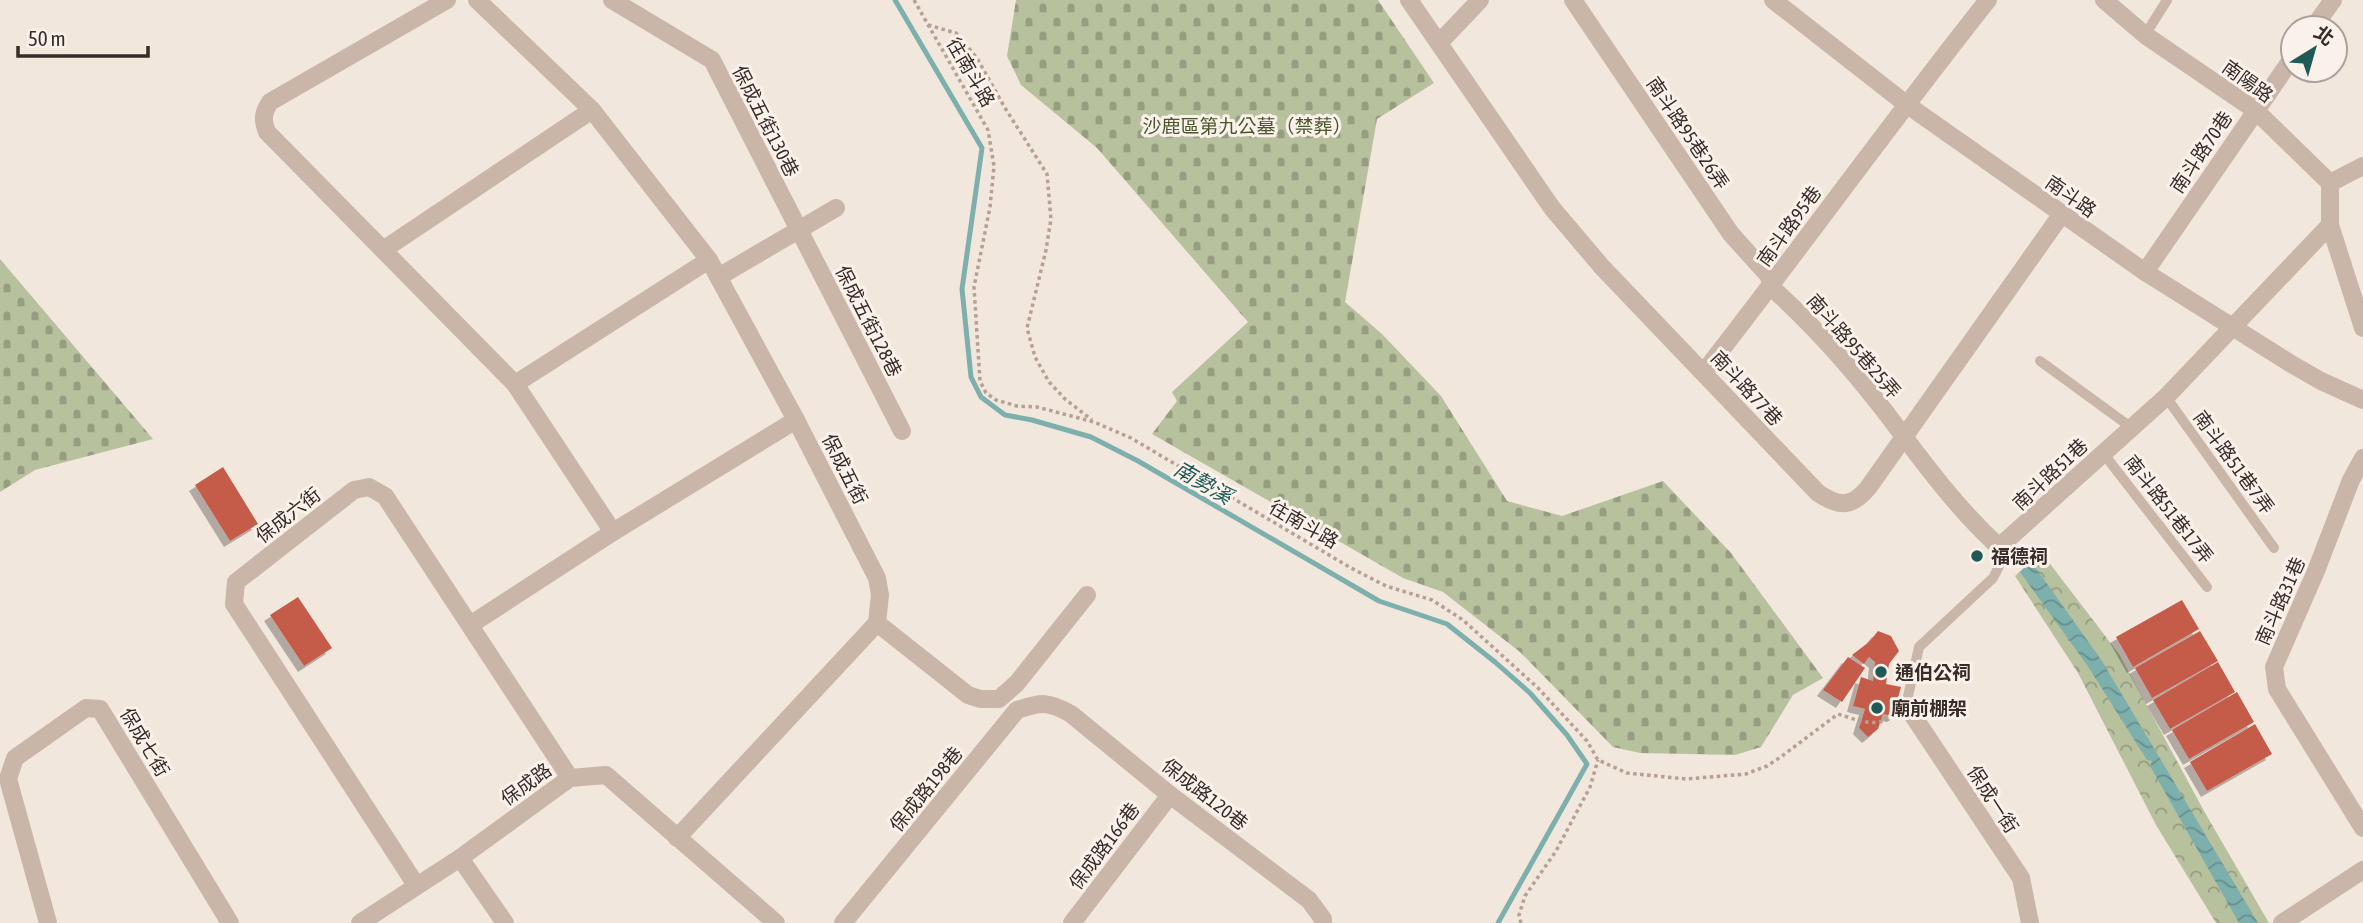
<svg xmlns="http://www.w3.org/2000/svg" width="2363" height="923" font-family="'Asap Condensed','Noto Sans TC',sans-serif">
	<defs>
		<pattern id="forest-crowns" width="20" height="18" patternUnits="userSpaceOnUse" patternTransform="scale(1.75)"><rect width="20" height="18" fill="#b8c19d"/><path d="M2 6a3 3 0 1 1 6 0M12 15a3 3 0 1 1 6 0" fill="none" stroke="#979d80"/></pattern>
		<pattern id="cemetery-stones" width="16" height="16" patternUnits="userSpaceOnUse" patternTransform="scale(1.75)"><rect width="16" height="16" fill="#b8c19d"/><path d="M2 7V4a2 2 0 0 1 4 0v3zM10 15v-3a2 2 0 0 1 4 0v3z" fill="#979d80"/></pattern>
		<pattern id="water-waves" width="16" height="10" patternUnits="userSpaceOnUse" patternTransform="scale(1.75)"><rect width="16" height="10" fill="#7dafad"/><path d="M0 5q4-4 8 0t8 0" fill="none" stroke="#678f8d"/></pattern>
		<filter id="shadow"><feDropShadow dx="-6" dy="6" stdDeviation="0" flood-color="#0004"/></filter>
	</defs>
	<rect width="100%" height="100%" fill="#f2e7dd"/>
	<polygon fill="url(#forest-crowns)" points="2041,552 2119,654 2204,811 2269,923 2216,923 2156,825 2078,673 2015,576"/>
	<g fill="url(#cemetery-stones)">
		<polygon points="1016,0 1378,0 1434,83 1377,119 1345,302 1382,334 1441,396 1507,501 1562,516 1663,481 1731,553 1823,678 1793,695 1761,747 1735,755 1640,753 1613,747 1520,652 1443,592 1403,578 1152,434 1177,401 1172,392 1248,322 1097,148 1021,85 1007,56"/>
		<polygon points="0,259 153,439 35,470 0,492"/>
	</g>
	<polygon fill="url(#water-waves)" points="2031,561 2102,661 2258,923 2239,923 2150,766 2152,761 2147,760 2087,665 2020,572"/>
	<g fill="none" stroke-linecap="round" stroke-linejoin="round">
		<polyline stroke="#7dafad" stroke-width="5" points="895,0 982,148 962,289 971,377 981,397 1005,415 1032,420 1091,437 1138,461 1379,601 1447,624 1495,662 1530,693 1567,735 1587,764 1498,923"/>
	</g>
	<g fill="#c45c49" filter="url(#shadow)">
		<polygon points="223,467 258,524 230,541 195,485"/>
		<polygon points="298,597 332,648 304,666 270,615"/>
		<polygon points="2182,600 2199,629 2133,667 2116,637"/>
		<polygon points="1878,631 1891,636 1899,651 1889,664 1886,684 1901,687 1893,716 1883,714 1878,729 1868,737 1859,728 1865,709 1853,706 1861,677 1873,681 1875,662 1869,657 1864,664 1852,655 1869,642"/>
		<polygon points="2200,631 2218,661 2152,698 2135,668"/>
		<polygon points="1848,657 1865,668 1842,702 1823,690"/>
		<polygon points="2218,662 2235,692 2170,729 2153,700"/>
		<polygon points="2237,692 2254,722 2189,759 2172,730"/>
		<polygon points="2255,724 2272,754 2207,791 2190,762"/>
	</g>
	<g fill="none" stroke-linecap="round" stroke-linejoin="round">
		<g stroke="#b69f93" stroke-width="3.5" stroke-dasharray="3.5 3.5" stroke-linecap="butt">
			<path d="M914 0 988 130 994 166 990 207 974 287 980 381 986 393 996 400 1017 406 1037 407 1094 422 1131 438 1351 568 1386 586 1432 600 1463 620 1538 688 1587 741 1598 760 1627 773 1686 779 1746 774 1767 766 1782 756 1838 714C1857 720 1878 729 1895 715"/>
			<polyline points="928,25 956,33 977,58 1005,108 1047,174 1051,219 1046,250 1027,328 1035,357 1049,382 1065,399 1092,420"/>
			<polyline points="1521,923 1519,915 1525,896 1556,851 1590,787 1598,760"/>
		</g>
		<g stroke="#cab5a9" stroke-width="10">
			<polyline points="2145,35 2167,0"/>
			<polyline points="2040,361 2132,428"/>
			<polyline points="2166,397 2274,548"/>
			<polyline points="2103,453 2207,587"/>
			<polyline points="1906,705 1919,647 1993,578 2006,553 1999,547"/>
		</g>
		<g stroke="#cab5a9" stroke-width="18">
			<path d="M447 0 270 102C263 113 262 119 267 132L515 384 613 532"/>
			<polyline points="477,0 592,110 709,260 796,420 877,578 880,595 877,623 677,838"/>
			<polyline points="612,0 712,60 902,431"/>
			<path d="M1409 0 1552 208 1602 267 1818 493C1839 507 1851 508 1868 488L2061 215"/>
			<path d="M1573 0 1731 234 1769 276 1771 287C1820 331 1863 381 1902 434 1932 474 1962 513 1999 547L2166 397 2330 225"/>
			<polyline points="2104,0 2145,35 2255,110 2330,183 2363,166"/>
			<polyline points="2313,28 2333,0"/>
			<polyline points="1439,43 1480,0"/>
			<polyline points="2330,183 2330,225 2363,328"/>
			<polyline points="383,250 592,110"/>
			<polyline points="2145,272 2293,57"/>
			<polyline points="720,276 836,208"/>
			<path d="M1704 372C1800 249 1891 122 1988 0"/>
			<polyline points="515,384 709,260"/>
			<polyline points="2363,458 2351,480 2316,571 2274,667 2277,689 2363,828"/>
			<polyline points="877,623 968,695 980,699 999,699 1017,683 1087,595"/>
			<polyline points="470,625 613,532 796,420"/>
			<polyline points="1906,705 2021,878 2030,923"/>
			<polyline points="460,858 505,923"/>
			<polyline points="416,885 234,604 236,582 354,490 369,487 385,496 570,778"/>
			<polyline points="48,923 8,779 15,758 86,708 100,709 230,923"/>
			<polyline points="360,923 460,858 570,778 606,775 776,923"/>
			<path d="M843 923 1017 710C1042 702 1048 701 1071 714L1170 795 1309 900 1323 919V923"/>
			<polyline points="1072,923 1170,795"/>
			<polyline points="2282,923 2363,870"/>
		</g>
		<polyline stroke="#cab5a9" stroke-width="18" points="1773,0 1906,104 2145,272 2293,365 2321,381 2363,400"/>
	</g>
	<g fill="#1f5958" stroke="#faf1ea" stroke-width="2.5">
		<circle cx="1977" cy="556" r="7"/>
		<circle cx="1881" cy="672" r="7"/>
		<circle cx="1877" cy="708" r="7"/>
	</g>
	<g text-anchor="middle" stroke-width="6" stroke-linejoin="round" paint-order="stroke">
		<g font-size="19" fill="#382c29" stroke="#faf1ea">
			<text transform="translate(971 72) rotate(60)" y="7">往南斗路</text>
			<text transform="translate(2248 81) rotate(36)" y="7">南陽路</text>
			<text transform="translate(766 121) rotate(63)" y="7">保成五街130巷</text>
			<text transform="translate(1688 133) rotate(56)" y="7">南斗路95巷26弄</text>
			<text transform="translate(2201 152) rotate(-56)" y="7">南斗路70巷</text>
			<text transform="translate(2071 196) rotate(35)" y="7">南斗路</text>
			<text transform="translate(1789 226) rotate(-54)" y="7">南斗路95巷</text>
			<text transform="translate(869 321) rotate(63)" y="7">保成五街128巷</text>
			<text transform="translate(1854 346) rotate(49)" y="7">南斗路95巷25弄</text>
			<text transform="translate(1747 388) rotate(47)" y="7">南斗路77巷</text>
			<text transform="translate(2234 462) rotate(54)" y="7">南斗路51巷7弄</text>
			<text transform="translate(845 469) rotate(63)" y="7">保成五街</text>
			<text transform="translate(2050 474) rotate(-43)" y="7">南斗路51巷</text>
			<text transform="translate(2169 509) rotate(52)" y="7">南斗路51巷17弄</text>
			<text transform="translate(288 515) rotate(-38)" y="7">保成六街</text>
			<text transform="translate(1304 524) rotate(30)" y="7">往南斗路</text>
			<text transform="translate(2280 601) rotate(-66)" y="7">南斗路31巷</text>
			<text transform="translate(145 742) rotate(59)" y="7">保成七街</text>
			<text transform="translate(526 784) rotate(-36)" y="7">保成路</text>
			<text transform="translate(926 789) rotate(-51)" y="7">保成路198巷</text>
			<text transform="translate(1205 794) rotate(38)" y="7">保成路120巷</text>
			<text transform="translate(1993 799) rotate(57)" y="7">保成一街</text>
			<text transform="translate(1104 846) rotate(-53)" y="7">保成路166巷</text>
		</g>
		<g font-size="19" fill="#4a562d" stroke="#faf1ea">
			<text x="1247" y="133">沙鹿區第九公墓（禁葬）</text>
		</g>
		<g font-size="19" font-weight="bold" fill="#382c29" stroke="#faf1ea" text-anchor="start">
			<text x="1991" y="563">福德祠</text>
			<text x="1895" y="679">通伯公祠</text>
			<text x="1891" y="715">廟前棚架</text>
		</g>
		<g font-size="21" font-style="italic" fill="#1f5958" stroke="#faf1ea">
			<text transform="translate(1203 483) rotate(30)" y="7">南勢溪</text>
		</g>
	</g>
	<g transform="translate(2314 49) rotate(37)"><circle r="33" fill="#faf1ea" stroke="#aca29d" stroke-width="2"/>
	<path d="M0-5L12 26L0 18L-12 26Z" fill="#1f5958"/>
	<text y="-10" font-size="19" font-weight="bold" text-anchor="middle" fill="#382c29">北</text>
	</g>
	<path d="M18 46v10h130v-10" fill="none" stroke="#382c29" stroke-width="3.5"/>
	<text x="28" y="46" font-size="21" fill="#382c29" stroke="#faf1ea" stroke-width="5" paint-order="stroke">50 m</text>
</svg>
